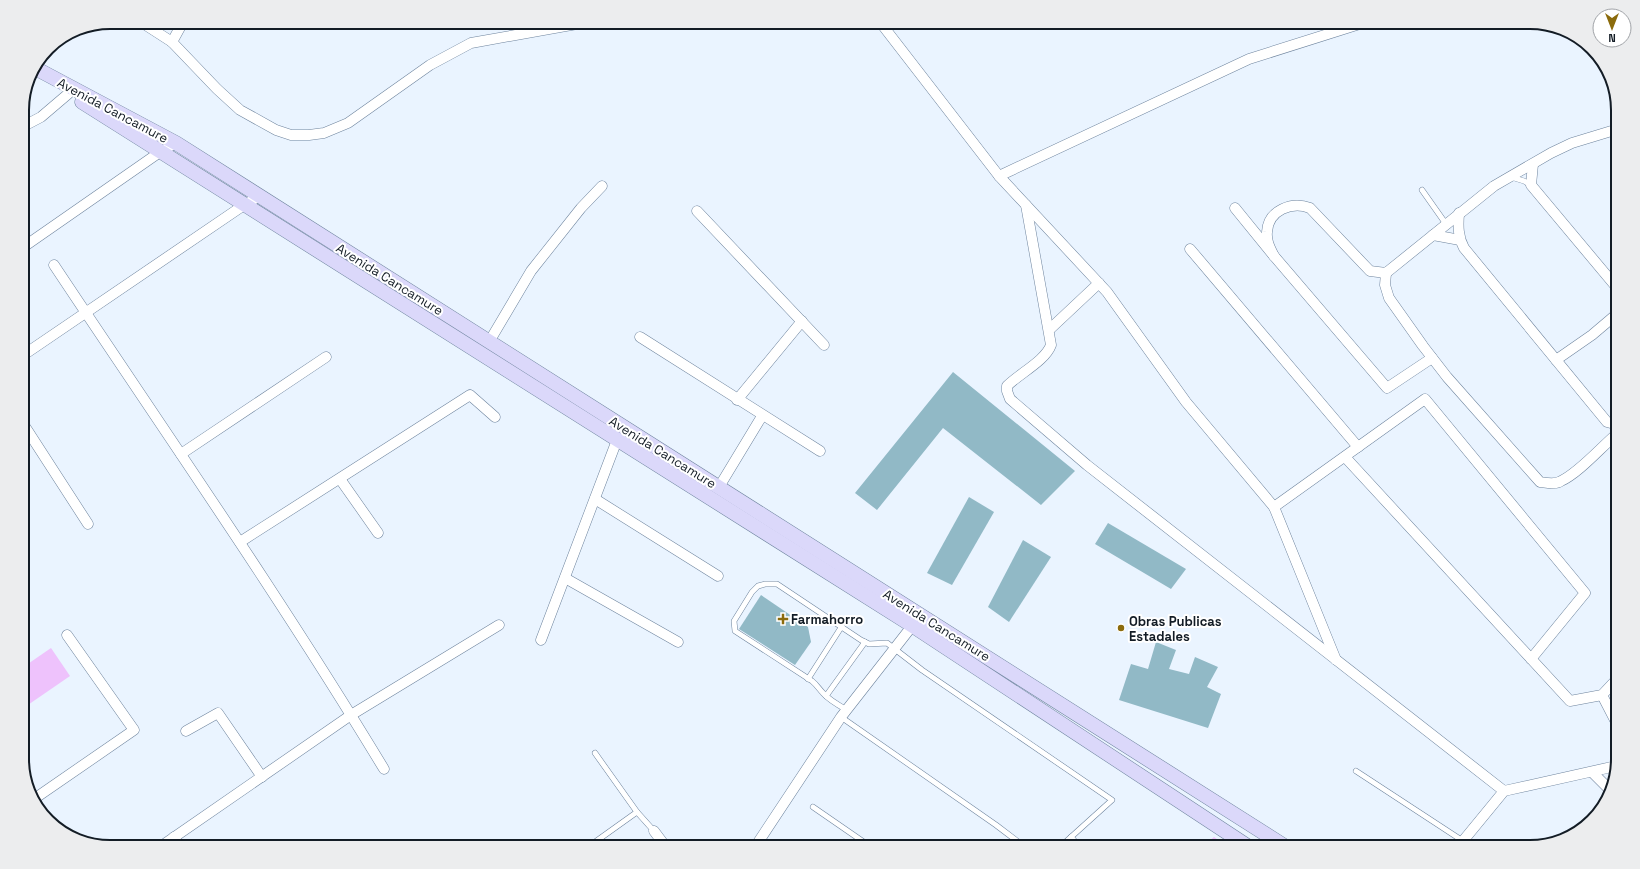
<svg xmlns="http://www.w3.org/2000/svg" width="1640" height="869" font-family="'Space Grotesk',sans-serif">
	<rect width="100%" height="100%" fill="#eaf4ff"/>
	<g fill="#eec2fc">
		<polygon points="51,648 70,676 22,709 22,668"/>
		<polygon points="1214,837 1228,847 1202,847"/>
	</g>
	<g fill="#91b9c6">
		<polygon points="953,372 1075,471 1041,505 943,428 877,510 855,493"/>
		<polygon points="969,497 994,512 952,585 927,573"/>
		<polygon points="1108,523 1186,569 1171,589 1095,544"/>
		<polygon points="1023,540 1051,557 1009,622 988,607"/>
		<polygon points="761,595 808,627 811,642 795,665 739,629"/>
		<polygon points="1156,642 1176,650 1169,669 1189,674 1195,657 1218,667 1207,687 1221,694 1208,728 1119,700 1131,664 1148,669"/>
	</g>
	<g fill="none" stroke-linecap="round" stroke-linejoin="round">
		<defs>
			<g id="lane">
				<polyline points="1511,177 1524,181 1531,185"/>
				<polyline points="1422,190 1446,224"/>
				<polyline points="808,679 842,626"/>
				<polyline points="826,696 865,642"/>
				<path d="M847 710C838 705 829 700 823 693 819 689 817 685 812 681L735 631 734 621 752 592 758 586 765 584H777L861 640 869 644 887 643 922 670 1112 800 1060 847"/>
				<polyline points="841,717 996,825 1025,847"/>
				<polyline points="595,753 637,812 654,831"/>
				<polyline points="1356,771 1463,841"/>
				<polyline points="813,807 871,847"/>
				<polyline points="1071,837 1080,847"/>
				<polyline points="588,847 637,812"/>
			</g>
			<g id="street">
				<polyline points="141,22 172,42 217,89 240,110 276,130 291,135 309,135 324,133 348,123 430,65 471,43 588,22"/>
				<polyline points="715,22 749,22"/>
				<polyline points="880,22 999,176 1107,292 1186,402 1274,507 1336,660"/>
				<polyline points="172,42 183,22"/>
				<polyline points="22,127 41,117 68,94"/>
				<polyline points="1533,164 1531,185 1618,289"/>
				<polyline points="999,176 1249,59 1366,22"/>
				<path d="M1026 205 1051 345C1045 361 1020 373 1007 386V391L1010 399 1087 465 1504 791"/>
				<polyline points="1235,208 1274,256 1387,388 1432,358"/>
				<polyline points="697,211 824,345"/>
				<path d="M1459 213C1458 226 1458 237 1464 248L1607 422 1618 425"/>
				<polyline points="1433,235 1460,240"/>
				<polyline points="22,248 160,152 176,143"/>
				<polyline points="1190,249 1358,447"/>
				<path d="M1274 256C1270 248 1266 241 1267 232 1268 210 1292 201 1310 208L1370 271 1386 273 1494 186 1551 153 1572 143 1618 129"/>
				<path d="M54 265C165 432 280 597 384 769"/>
				<path d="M1386 273 1385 285 1389 298 1423 346 1447 377 1540 482C1547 483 1555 485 1561 481 1579 473 1602 446 1618 433"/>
				<polyline points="1050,329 1099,283"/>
				<polyline points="640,337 820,451"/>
				<polyline points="489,342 531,271 581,208 602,186"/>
				<polyline points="22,356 244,205 260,196"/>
				<polyline points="1556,360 1592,335 1618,313"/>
				<polyline points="737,400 802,321"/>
				<polyline points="22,422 88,524"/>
				<polyline points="181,454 326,357"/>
				<polyline points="1345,457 1570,701 1602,695 1618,678"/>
				<polyline points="340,479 378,533"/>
				<polyline points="719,487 762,416"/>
				<polyline points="595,499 718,576"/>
				<polyline points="1274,507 1425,399 1585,593 1531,659"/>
				<polyline points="240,542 470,395 495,417"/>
				<polyline points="565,578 678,642"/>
				<polyline points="541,640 617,440"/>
				<polyline points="1602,695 1618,726"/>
				<polyline points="186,731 218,713 262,777"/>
				<polyline points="1592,772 1611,791"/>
				<polyline points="34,799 134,730 67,635"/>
				<polyline points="654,831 666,847"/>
				<polyline points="174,837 180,847"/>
				<polyline points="160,847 351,715 499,625"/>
				<polyline points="755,847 841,717 916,621"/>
				<polyline points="1458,847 1504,791 1616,766"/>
			</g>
			<g id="secondary">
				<polyline points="35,68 176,143 1286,847"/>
				<polyline points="82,102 913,626 1249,847"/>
			</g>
		</defs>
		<use href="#lane" stroke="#6d839d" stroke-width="6"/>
		<use href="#street" stroke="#6d839d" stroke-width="11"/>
		<use href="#secondary" stroke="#6d839d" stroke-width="15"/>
		<use href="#lane" stroke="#fff" stroke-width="5"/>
		<use href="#street" stroke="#fff" stroke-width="10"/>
		<use href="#secondary" stroke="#dbd8fa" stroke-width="14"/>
	</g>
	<g fill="#8b6b0c" stroke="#fff" stroke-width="1.5">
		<path d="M781 613h4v4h4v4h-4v4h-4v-4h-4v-4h4z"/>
		<circle cx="1121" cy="628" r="4"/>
	</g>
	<g text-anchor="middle" stroke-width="4" stroke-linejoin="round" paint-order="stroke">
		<g font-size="13" fill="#131c25" stroke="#fff">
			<text transform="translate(113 110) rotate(28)" y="5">Avenida Cancamure</text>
			<text transform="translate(390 279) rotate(32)" y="5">Avenida Cancamure</text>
			<text transform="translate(663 452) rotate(32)" y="5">Avenida Cancamure</text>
			<text transform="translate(937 625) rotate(32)" y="5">Avenida Cancamure</text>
		</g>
		<g font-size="13" font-weight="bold" fill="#131c25" stroke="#fff" text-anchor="start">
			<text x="791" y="624">Farmahorro</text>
			<text x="1129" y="626">Obras Publicas<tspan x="1129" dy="15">Estadales</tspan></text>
		</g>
	</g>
	<path d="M0 0H1640V869H0ZM110 29H1530A81 81 0 0 1 1611 110V759A81 81 0 0 1 1530 840H110A81 81 0 0 1 29 759V110A81 81 0 0 1 110 29Z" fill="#ecedee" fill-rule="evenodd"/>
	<path fill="none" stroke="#131c25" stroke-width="2" d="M110 29H1530A81 81 0 0 1 1611 110V759A81 81 0 0 1 1530 840H110A81 81 0 0 1 29 759V110A81 81 0 0 1 110 29Z"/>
	<g transform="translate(1612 28) rotate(180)"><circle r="19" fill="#ffffff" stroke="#a1a4a8"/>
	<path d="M0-3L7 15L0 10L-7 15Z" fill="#8b6b0c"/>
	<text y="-6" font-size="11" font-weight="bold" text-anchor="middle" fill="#131c25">N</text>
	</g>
</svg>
